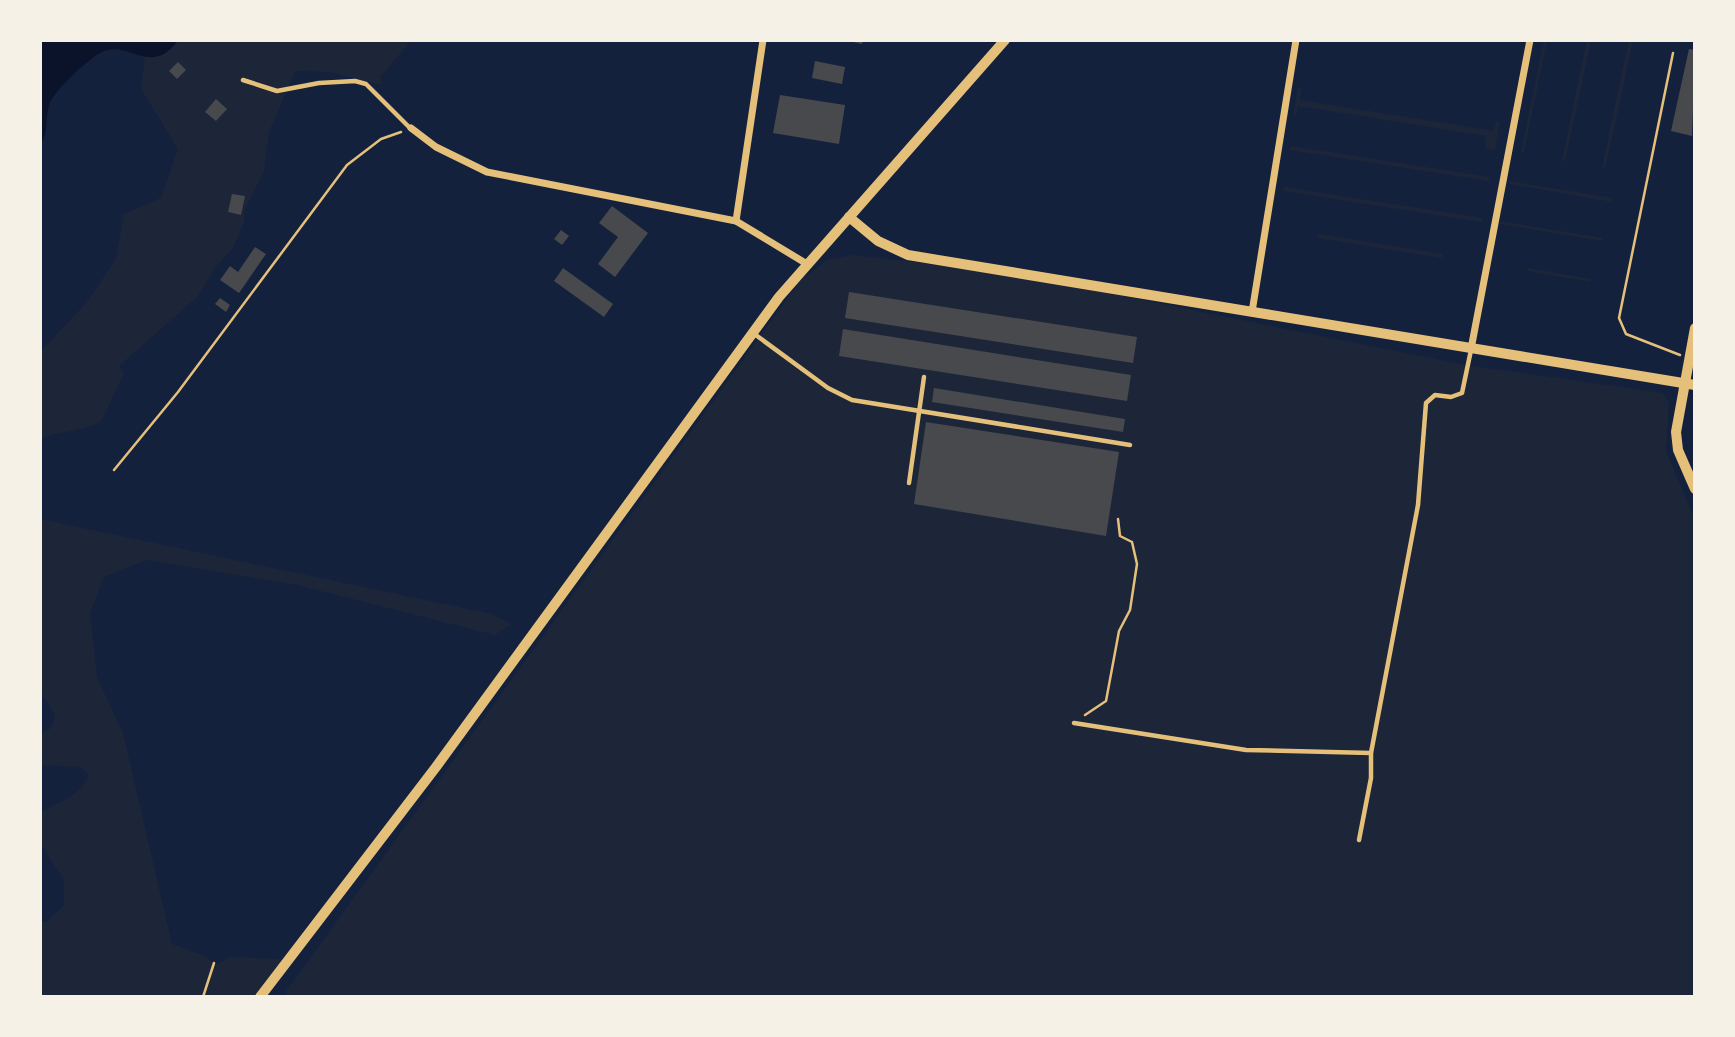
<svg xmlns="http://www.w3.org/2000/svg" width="1735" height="1037" font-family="'Space Grotesk',sans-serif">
	<rect width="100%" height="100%" fill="#14213d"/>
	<g fill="#1d2539">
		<path d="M178 40H412L380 77 382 85 329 72 295 71 269 132 264 171 245 209 244 222 233 248 215 268 197 297 119 366 124 374C115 389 111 404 102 419 97 429 55 432 40 439V352L88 301 116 259 124 214 161 198 178 149 141 89 145 57 157 56Z"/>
		<polygon points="1544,40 1547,40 1524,153 1521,152"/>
		<polygon points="1587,40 1591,40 1565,161 1562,161"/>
		<polygon points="1629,40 1633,40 1605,169 1602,168"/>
		<polygon points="1298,87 1301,88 1300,100 1494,131 1496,121 1500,121 1495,150 1485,148 1486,136 1298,106 1296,116 1293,116"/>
		<polygon points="1291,146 1489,177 1489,181 1290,150"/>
		<polygon points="1509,181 1612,198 1612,202 1510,184"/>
		<polygon points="1284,187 1482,218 1482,222 1283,191"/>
		<polygon points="1500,221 1603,238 1602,241 1500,224"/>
		<polygon points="1319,234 1443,254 1442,258 1318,238"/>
		<polygon points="852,255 998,271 1466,365 1663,393 1669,403 1666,451 1695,520 1695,997 282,997 800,281 827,260"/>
		<polygon points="1528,268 1592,279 1590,282 1527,271"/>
		<path d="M40 519 492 614 511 624 495 635 297 585 146 560 104 577 90 613 97 677 123 733 172 944 205 956 216 965 229 957 281 959 284 961 258 997H40V922H46L64 905V880L40 843V812C56 804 85 793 88 775L81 767 40 765V735L52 727 55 714 40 692Z"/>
	</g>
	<path fill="#0b132b" d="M40 40H178C153 77 129 41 104 51 91 56 55 90 50 103 44 117 50 132 40 145Z"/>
	<g fill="#48494c">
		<polygon points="845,40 863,40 862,44"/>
		<polygon points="1689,49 1695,50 1692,136 1671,131"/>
		<polygon points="815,61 845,67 842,84 812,78"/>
		<polygon points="178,62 186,70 177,79 169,71"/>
		<polygon points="780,95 845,105 839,144 773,133"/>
		<polygon points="216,99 227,109 216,121 205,112"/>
		<polygon points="232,194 245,196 241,215 228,212"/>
		<polygon points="612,206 648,233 615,277 598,264 618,237 599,223"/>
		<polygon points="561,230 569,236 562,245 554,239"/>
		<polygon points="255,247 266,254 239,293 220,280 230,266 238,272"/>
		<polygon points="563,268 613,304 604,317 554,281"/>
		<polygon points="849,292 1137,337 1133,363 845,318"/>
		<polygon points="220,298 230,305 226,312 215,304"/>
		<polygon points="843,329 1131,375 1127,401 839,356"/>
		<polygon points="934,388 1125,419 1123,432 932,402"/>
		<polygon points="926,422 1119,452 1106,536 914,504"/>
	</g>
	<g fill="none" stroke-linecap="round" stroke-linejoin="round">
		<g stroke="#e5c07b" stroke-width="2.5">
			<polyline points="1673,53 1619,318 1626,334 1680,355"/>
			<polyline points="114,470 178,392 347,165 381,139 401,132"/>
			<polyline points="1085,715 1106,701 1119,631 1130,610 1137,564 1132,542 1120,536 1118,519"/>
			<polyline points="203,997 214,963"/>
		</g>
		<g stroke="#e5c07b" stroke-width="4.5">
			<polyline points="243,80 277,91 319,83 355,81 366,84 410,128"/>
			<polyline points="753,333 828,388 852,400 1130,445"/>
			<polyline points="909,483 924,377"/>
			<polyline points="1074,723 1246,750 1371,753"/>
			<polyline points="1359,840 1371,778 1371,753 1418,505 1426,403 1435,395 1451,397 1462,393 1471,350"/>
		</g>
		<g stroke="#e5c07b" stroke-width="7">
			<polyline points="411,128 436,147 487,172 736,221 807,264"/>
			<polyline points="736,221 763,40"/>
			<polyline points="1252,312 1296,40"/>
			<polyline points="1471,349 1530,40"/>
		</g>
		<g stroke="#e5c07b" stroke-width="10">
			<polyline points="849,217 878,241 908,255 1695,385"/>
			<polyline points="1695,328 1676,432 1678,450 1695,489"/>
			<polyline points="260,997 436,767 779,297 1005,40"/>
		</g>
	</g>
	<rect width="1735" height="1037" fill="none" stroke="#f6f1e7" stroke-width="84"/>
</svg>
